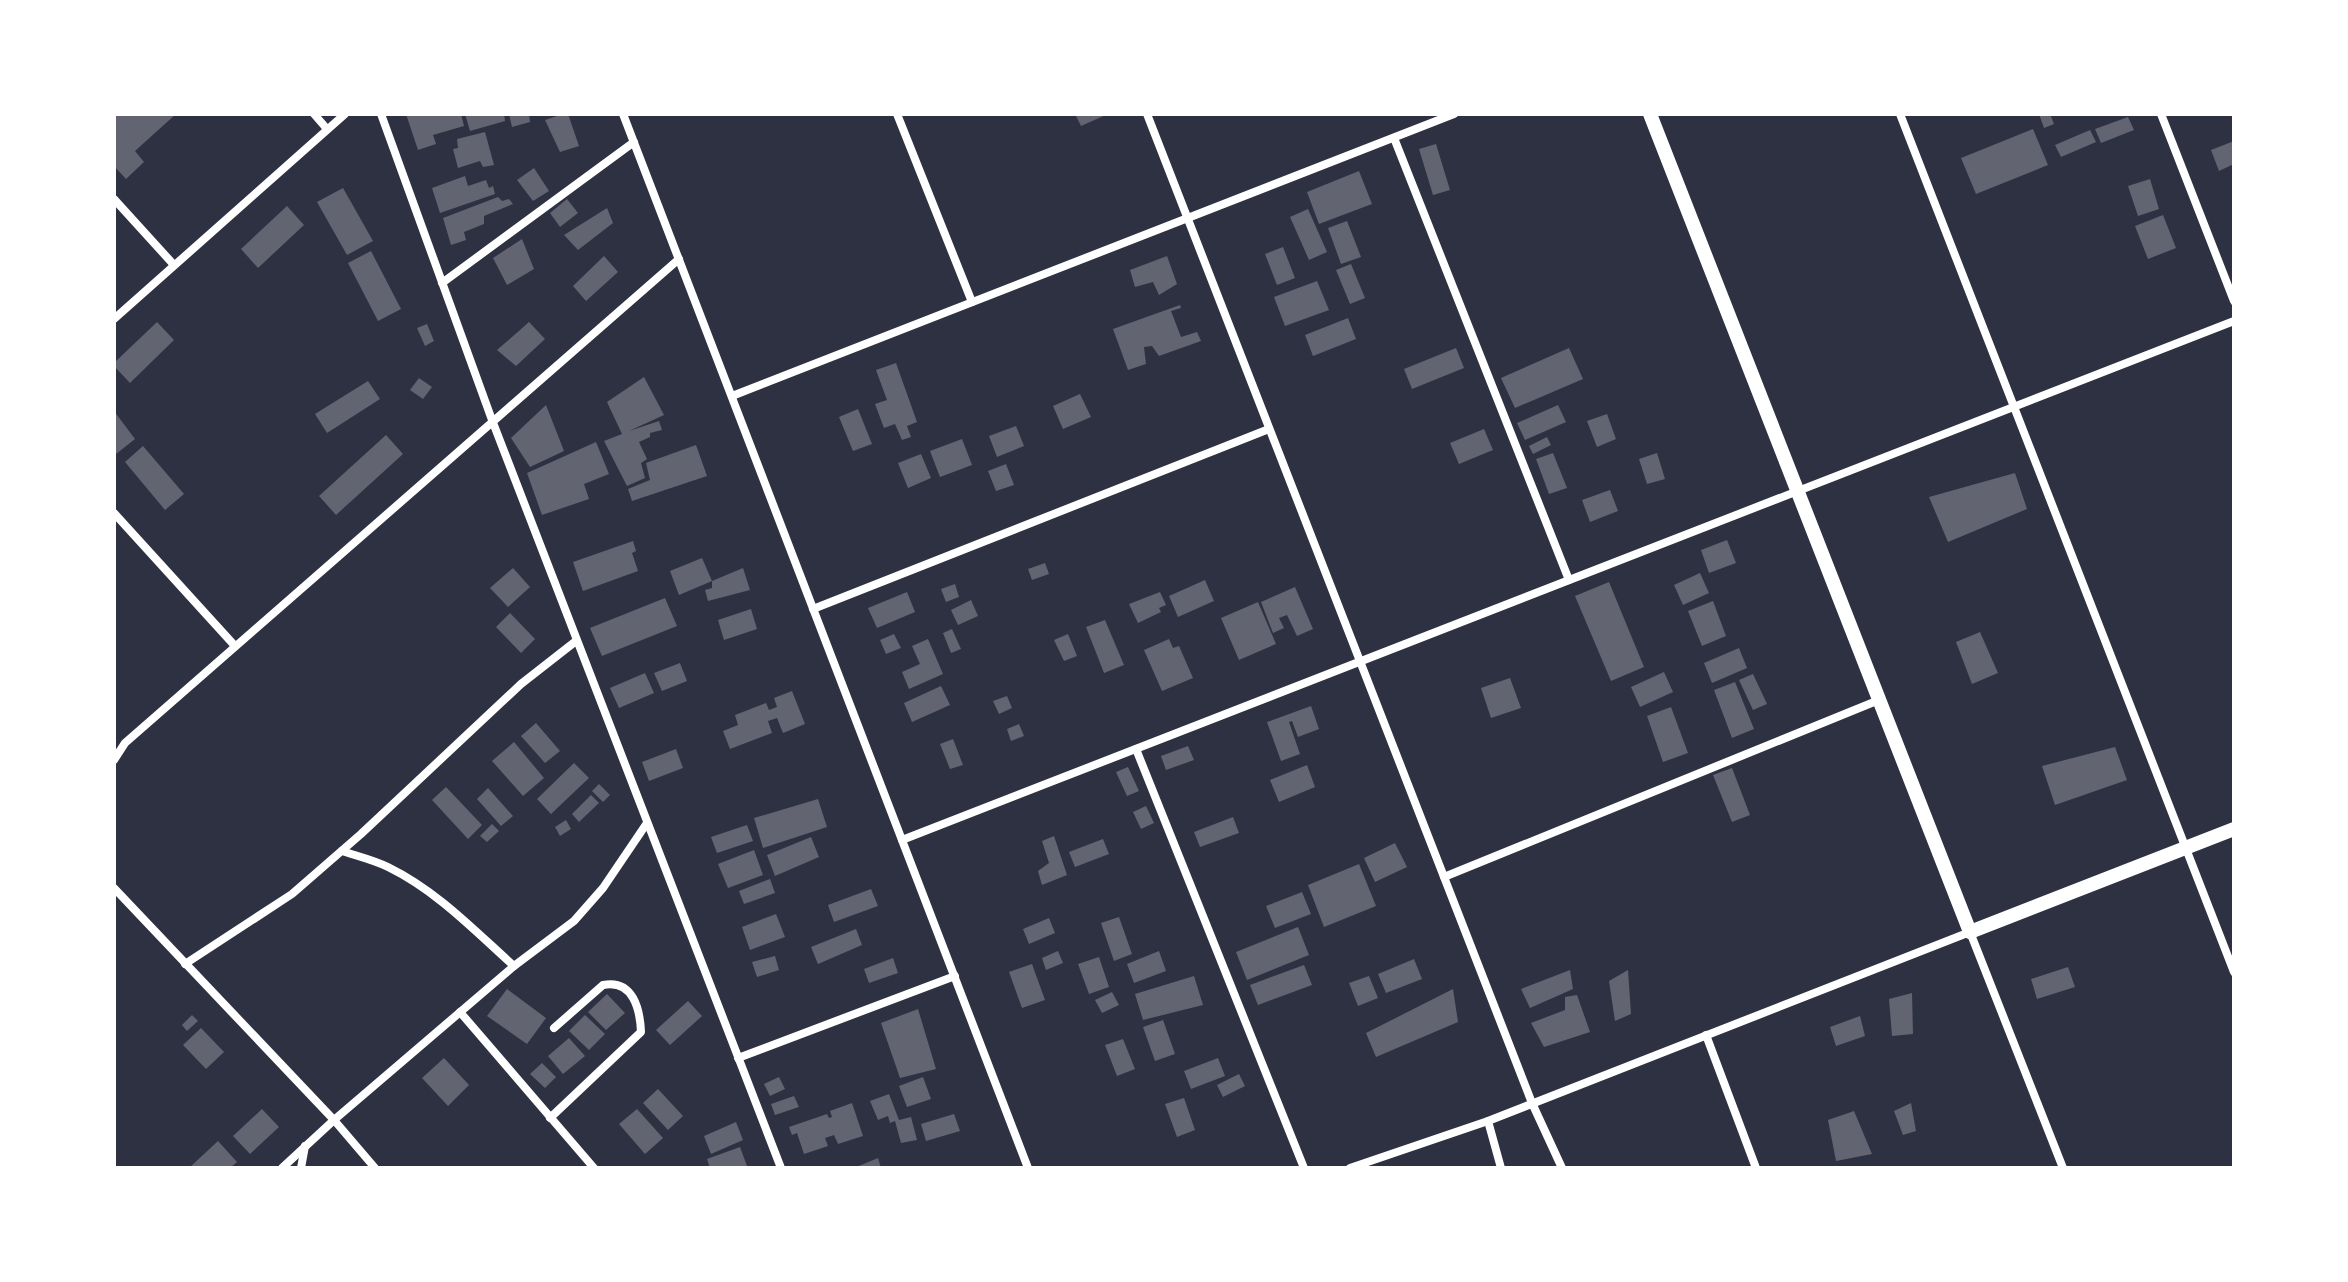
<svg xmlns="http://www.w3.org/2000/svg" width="2348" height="1282" font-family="'Open Sans',sans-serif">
	<rect width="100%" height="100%" fill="#2d3142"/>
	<g fill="#626471">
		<polygon points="114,114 176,114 135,151 144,162 126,179 114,166"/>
		<polygon points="406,114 461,114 464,126 433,135 436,144 418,150"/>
		<polygon points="465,114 504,114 505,121 470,131"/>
		<polygon points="509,114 529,114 530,122 512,127"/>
		<polygon points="563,114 568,114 579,146 560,152 545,120"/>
		<polygon points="1075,114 1108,114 1081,126"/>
		<polygon points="2039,114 2050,114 2054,124 2044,128"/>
		<polygon points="2128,117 2134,130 2101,143 2095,129"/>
		<polygon points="2033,129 2048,165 1976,194 1961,158"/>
		<polygon points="2090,130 2096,142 2061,157 2055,145"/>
		<polygon points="485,132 494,165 483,167 480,161 458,168 453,149 458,148 457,139"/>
		<polygon points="2234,141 2234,164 2219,171 2211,150"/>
		<polygon points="1436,144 1450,190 1433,195 1419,149"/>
		<polygon points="534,168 549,191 533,201 517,180"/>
		<polygon points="1359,171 1372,204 1319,224 1307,192"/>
		<polygon points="465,176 468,186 486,180 489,188 493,186 495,194 440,213 432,188"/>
		<polygon points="2150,179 2159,209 2138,216 2128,186"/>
		<polygon points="343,188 373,241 347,255 317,202"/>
		<polygon points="498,197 502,201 509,199 513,204 484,216 484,224 464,232 466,240 451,245 443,218"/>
		<polygon points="567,199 578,213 560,227 550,213"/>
		<polygon points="287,206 304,225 258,268 241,249"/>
		<polygon points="607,208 613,223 578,250 564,235"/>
		<polygon points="1308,209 1327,252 1309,260 1290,217"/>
		<polygon points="2163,215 2176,248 2148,259 2135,226"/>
		<polygon points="1347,221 1361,257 1341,264 1328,228"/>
		<polygon points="522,239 534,269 507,285 493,258"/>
		<polygon points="1283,247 1295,278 1277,285 1265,254"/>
		<polygon points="371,251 401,309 378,321 348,263"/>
		<polygon points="604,256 618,272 586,301 573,286"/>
		<polygon points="1167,256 1177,284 1159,295 1153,282 1135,287 1130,270"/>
		<polygon points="1351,264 1365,298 1350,304 1336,270"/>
		<polygon points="1317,281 1329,310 1285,326 1274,297"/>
		<polygon points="1180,305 1181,308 1171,311 1181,337 1197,332 1201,341 1159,356 1152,346 1144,347 1146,364 1128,370 1113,329"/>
		<polygon points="1348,318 1356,339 1313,356 1305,335"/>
		<polygon points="157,322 174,340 130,383 114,366 114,363"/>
		<polygon points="529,322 545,339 516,366 497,350"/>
		<polygon points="427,324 434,341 425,346 417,328"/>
		<polygon points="1456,348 1464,368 1412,389 1404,369"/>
		<polygon points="1569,348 1583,379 1515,408 1501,378"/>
		<polygon points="896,363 917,422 907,426 911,437 902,440 895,424 884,428 875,404 887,400 876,370"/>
		<polygon points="644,377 664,415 629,431 659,421 662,430 650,433 650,437 639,442 647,459 641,463 645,478 627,486 604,441 622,434 607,402"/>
		<polygon points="419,378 432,387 423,399 410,390"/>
		<polygon points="368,381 380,399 327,433 315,414"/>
		<polygon points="1080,394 1091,417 1063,429 1053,406"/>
		<polygon points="546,405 564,451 530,467 511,438"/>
		<polygon points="1558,405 1566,422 1525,440 1517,423"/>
		<polygon points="858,409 872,444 853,451 839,417"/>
		<polygon points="114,411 135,439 116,454 114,452"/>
		<polygon points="1607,414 1616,439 1597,447 1587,421"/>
		<polygon points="1016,426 1024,446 997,457 989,436"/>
		<polygon points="1484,429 1493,450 1459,464 1450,443"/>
		<polygon points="386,435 403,454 336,515 319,496"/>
		<polygon points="1547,437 1551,445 1533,454 1529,446"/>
		<polygon points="962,439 972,465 940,477 930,451"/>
		<polygon points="596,442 609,474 584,484 589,499 542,515 527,473"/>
		<polygon points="696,445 707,476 632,501 628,489 650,480 646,463"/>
		<polygon points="143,446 184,494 165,510 125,462"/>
		<polygon points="1553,453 1567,488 1549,494 1536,459"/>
		<polygon points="1657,453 1665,479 1647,484 1639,459"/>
		<polygon points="921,454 931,478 908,488 898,463"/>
		<polygon points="1006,464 1014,485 996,491 988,471"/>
		<polygon points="2015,473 2027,509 1948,542 1929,497"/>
		<polygon points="1610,490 1618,511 1590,522 1582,500"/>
		<polygon points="1727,540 1736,563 1709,573 1701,550"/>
		<polygon points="633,541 636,551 632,553 638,571 583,591 573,562"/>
		<polygon points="702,558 712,581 679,595 670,571"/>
		<polygon points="1045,563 1049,574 1032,580 1028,569"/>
		<polygon points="513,568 530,587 508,607 490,588"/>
		<polygon points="743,568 750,590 708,601 705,590 712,588 712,581"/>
		<polygon points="1700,573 1709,593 1683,605 1674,585"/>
		<polygon points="1205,580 1214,601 1178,617 1169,596"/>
		<polygon points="1609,582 1644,667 1611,681 1575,596"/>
		<polygon points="955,584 959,597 946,602 941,589"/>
		<polygon points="1295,587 1313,629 1297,636 1287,615 1279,618 1284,628 1273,633 1261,602"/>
		<polygon points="907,592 915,612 877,628 868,608"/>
		<polygon points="1160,592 1166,605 1159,608 1161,612 1138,623 1129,604"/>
		<polygon points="665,598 677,626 602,656 590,628"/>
		<polygon points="971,600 978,616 958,625 951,610"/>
		<polygon points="1713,601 1726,636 1702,646 1688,611"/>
		<polygon points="1258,602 1276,644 1239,660 1221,618"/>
		<polygon points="751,609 757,629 724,640 718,620"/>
		<polygon points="510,613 535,639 521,653 496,627"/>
		<polygon points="1105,620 1124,665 1104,673 1086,627"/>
		<polygon points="952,629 961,649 951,653 943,633"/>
		<polygon points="1980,632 1998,673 1972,684 1956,642"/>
		<polygon points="894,634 901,648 886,654 880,640"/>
		<polygon points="1068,634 1077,656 1064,661 1054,640"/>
		<polygon points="928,639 943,674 909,689 902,672 920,664 912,646"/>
		<polygon points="1169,639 1173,648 1179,646 1193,678 1162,691 1144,650"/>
		<polygon points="1739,648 1747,668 1712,683 1704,663"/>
		<polygon points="680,663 687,681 662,691 654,673"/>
		<polygon points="1664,672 1673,692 1640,707 1631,687"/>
		<polygon points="645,673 654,693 619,708 610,688"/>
		<polygon points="1753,674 1767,704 1753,710 1739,680"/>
		<polygon points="1510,678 1521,708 1491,718 1481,688"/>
		<polygon points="1735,682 1754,729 1732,738 1714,690"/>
		<polygon points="941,686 950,705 912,722 904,703"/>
		<polygon points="792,691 805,724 783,733 777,718 768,721 772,733 730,749 723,731 738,725 735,715 766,703 769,710 777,707 774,698"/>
		<polygon points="1007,696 1012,708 999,714 993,701"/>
		<polygon points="1311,706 1319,729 1298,737 1292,721 1289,722 1300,754 1281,761 1267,722"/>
		<polygon points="1671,707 1688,753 1663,762 1647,716"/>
		<polygon points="536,723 560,751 545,763 521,736"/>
		<polygon points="1019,724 1024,736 1011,741 1007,729"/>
		<polygon points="953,739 963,765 950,769 940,744"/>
		<polygon points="514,742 544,778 523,796 492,761"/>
		<polygon points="1188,746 1194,760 1166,770 1161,756"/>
		<polygon points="2115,747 2127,780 2055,805 2042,766"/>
		<polygon points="676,749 683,768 649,781 642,762"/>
		<polygon points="574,763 589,778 551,814 537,799"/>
		<polygon points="1307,765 1315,787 1279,802 1270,780"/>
		<polygon points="1128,767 1139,791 1127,796 1116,772"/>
		<polygon points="1732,768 1750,815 1732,822 1713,775"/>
		<polygon points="599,784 610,795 603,802 592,791"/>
		<polygon points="446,787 482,825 468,839 432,800"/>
		<polygon points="488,788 513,816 501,826 477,799"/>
		<polygon points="591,795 599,803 579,822 572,814"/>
		<polygon points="818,799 827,827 763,848 754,818"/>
		<polygon points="1146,806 1154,823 1141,829 1133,812"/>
		<polygon points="1233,817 1239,833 1200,847 1194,832"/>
		<polygon points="566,820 571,829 560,836 555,827"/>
		<polygon points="492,824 499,831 487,842 480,836"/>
		<polygon points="747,825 753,841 717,853 711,837"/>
		<polygon points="1054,836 1067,875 1042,885 1038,871 1049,863 1042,841"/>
		<polygon points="811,837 819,857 775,876 767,855"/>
		<polygon points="1103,839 1109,854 1075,867 1069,852"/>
		<polygon points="1395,843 1407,867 1375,882 1364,858"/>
		<polygon points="754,850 763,875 728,888 718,864"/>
		<polygon points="1359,864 1376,906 1324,927 1308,885"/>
		<polygon points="770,879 775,893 744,904 739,891"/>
		<polygon points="871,889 878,906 834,922 828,905"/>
		<polygon points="1302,892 1311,914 1275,928 1266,906"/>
		<polygon points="776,914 785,937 750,950 742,927"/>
		<polygon points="1119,917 1132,954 1114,961 1101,923"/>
		<polygon points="1049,918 1055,933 1029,944 1023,929"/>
		<polygon points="1298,927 1309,955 1247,980 1236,952"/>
		<polygon points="856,929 862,945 818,964 811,947"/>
		<polygon points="1058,951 1063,963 1046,970 1042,958"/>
		<polygon points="1159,951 1166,971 1134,983 1127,964"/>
		<polygon points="775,956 779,970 757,977 752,962"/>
		<polygon points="1099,957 1109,987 1089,994 1078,964"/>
		<polygon points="893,958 898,973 869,983 864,969"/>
		<polygon points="1414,959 1422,979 1386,993 1378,974"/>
		<polygon points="1032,964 1045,1000 1022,1008 1009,972"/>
		<polygon points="1304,965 1312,985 1258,1005 1250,985"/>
		<polygon points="2068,967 2075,987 2037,999 2031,979"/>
		<polygon points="1570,970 1573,989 1530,1008 1521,989"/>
		<polygon points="1628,970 1631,1014 1615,1021 1609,981"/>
		<polygon points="1194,976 1203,1005 1143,1020 1135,994"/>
		<polygon points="1369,976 1378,998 1358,1006 1349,983"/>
		<polygon points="507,989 546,1018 527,1044 487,1016"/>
		<polygon points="1453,989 1458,1022 1376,1057 1366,1033"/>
		<polygon points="1112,992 1119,1005 1102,1013 1095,1000"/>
		<polygon points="1912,993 1913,1034 1892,1036 1889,999"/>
		<polygon points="607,994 625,1013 606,1030 588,1012"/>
		<polygon points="1577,995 1590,1032 1544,1047 1531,1023 1565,1010 1565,997"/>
		<polygon points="688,1001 702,1016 670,1045 656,1030"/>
		<polygon points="918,1009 936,1069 900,1078 881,1023"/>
		<polygon points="192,1015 198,1021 187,1031 182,1025"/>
		<polygon points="585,1015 605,1034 589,1050 569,1031"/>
		<polygon points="1860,1016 1865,1036 1836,1046 1830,1027"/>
		<polygon points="1163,1020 1175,1054 1155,1061 1143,1027"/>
		<polygon points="201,1028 224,1052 206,1069 183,1045"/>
		<polygon points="569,1038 585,1056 563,1074 548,1056"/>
		<polygon points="1123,1039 1135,1069 1117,1076 1105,1045"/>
		<polygon points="444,1058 469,1085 448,1106 422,1078"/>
		<polygon points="1218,1058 1225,1076 1191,1089 1184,1071"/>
		<polygon points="542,1063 556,1077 545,1088 530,1074"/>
		<polygon points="1239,1074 1245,1086 1223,1097 1217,1085"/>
		<polygon points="779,1077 785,1089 770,1096 764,1084"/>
		<polygon points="923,1077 931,1099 907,1107 899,1086"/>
		<polygon points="658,1089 683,1116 668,1130 643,1103"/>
		<polygon points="889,1094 899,1120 911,1117 917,1140 901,1143 895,1121 890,1123 888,1116 878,1120 870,1101"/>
		<polygon points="794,1096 799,1107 775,1115 771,1104"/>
		<polygon points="1184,1098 1195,1130 1177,1137 1165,1104"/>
		<polygon points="852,1103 863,1136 838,1144 834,1135 825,1138 828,1146 804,1154 797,1133 792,1135 789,1127 827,1114 829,1118 832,1117 830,1111"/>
		<polygon points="1911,1103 1916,1131 1903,1135 1894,1111"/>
		<polygon points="262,1109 279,1127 250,1154 233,1136"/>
		<polygon points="637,1109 663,1138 645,1154 619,1124"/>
		<polygon points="1854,1111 1872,1154 1836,1161 1828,1120"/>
		<polygon points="954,1114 960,1131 926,1141 921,1124"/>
		<polygon points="736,1122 743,1140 711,1154 704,1136"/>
		<polygon points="218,1141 237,1162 230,1168 189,1168"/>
		<polygon points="740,1147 747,1166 710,1168 707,1159"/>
		<polygon points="878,1158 881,1168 854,1168"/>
	</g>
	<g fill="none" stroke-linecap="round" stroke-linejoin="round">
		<g stroke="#fff" stroke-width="8">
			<polyline points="314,114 327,129"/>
			<polyline points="381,114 492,420 781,1168"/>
			<polyline points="623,114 1028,1168"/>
			<polyline points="897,114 972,302"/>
			<polyline points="1147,114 1532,1103 1562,1168"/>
			<polyline points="1900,114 2234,972"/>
			<polyline points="2161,114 2234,301"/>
			<polyline points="1394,138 1569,580"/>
			<polyline points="114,199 174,265"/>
			<polyline points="442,283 634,142"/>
			<polyline points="114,319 345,114"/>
			<polyline points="732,396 1454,114"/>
			<polyline points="114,513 235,646"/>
			<polyline points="813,609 1269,429"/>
			<polyline points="1136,749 1304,1168"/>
			<polyline points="114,760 125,743 679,259"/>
			<polyline points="902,840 2234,321"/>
			<path d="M342 851C357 856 374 860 388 867 437 891 474 930 514 966"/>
			<polyline points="1444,877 1879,700"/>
			<polyline points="114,888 334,1120 375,1168"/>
			<polyline points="185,964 292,894 361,834 521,684 576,641"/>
			<polyline points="460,1012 594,1168"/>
			<polyline points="1706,1035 1756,1168"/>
			<polyline points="738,1058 955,976"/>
			<path d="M550 1118 641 1032C640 1009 633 979 603 985L554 1028"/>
			<polyline points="1488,1121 1501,1168"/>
			<polyline points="282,1168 334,1120 514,966 574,921 603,888 647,823"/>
			<polyline points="301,1168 305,1146"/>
			<polyline points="1350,1168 1488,1121 1970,932 2063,1168"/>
		</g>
		<polyline stroke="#fff" stroke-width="14" points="1650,114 1970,932 2234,829"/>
	</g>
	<rect width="2348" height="1282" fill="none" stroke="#ffffff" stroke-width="232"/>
</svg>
